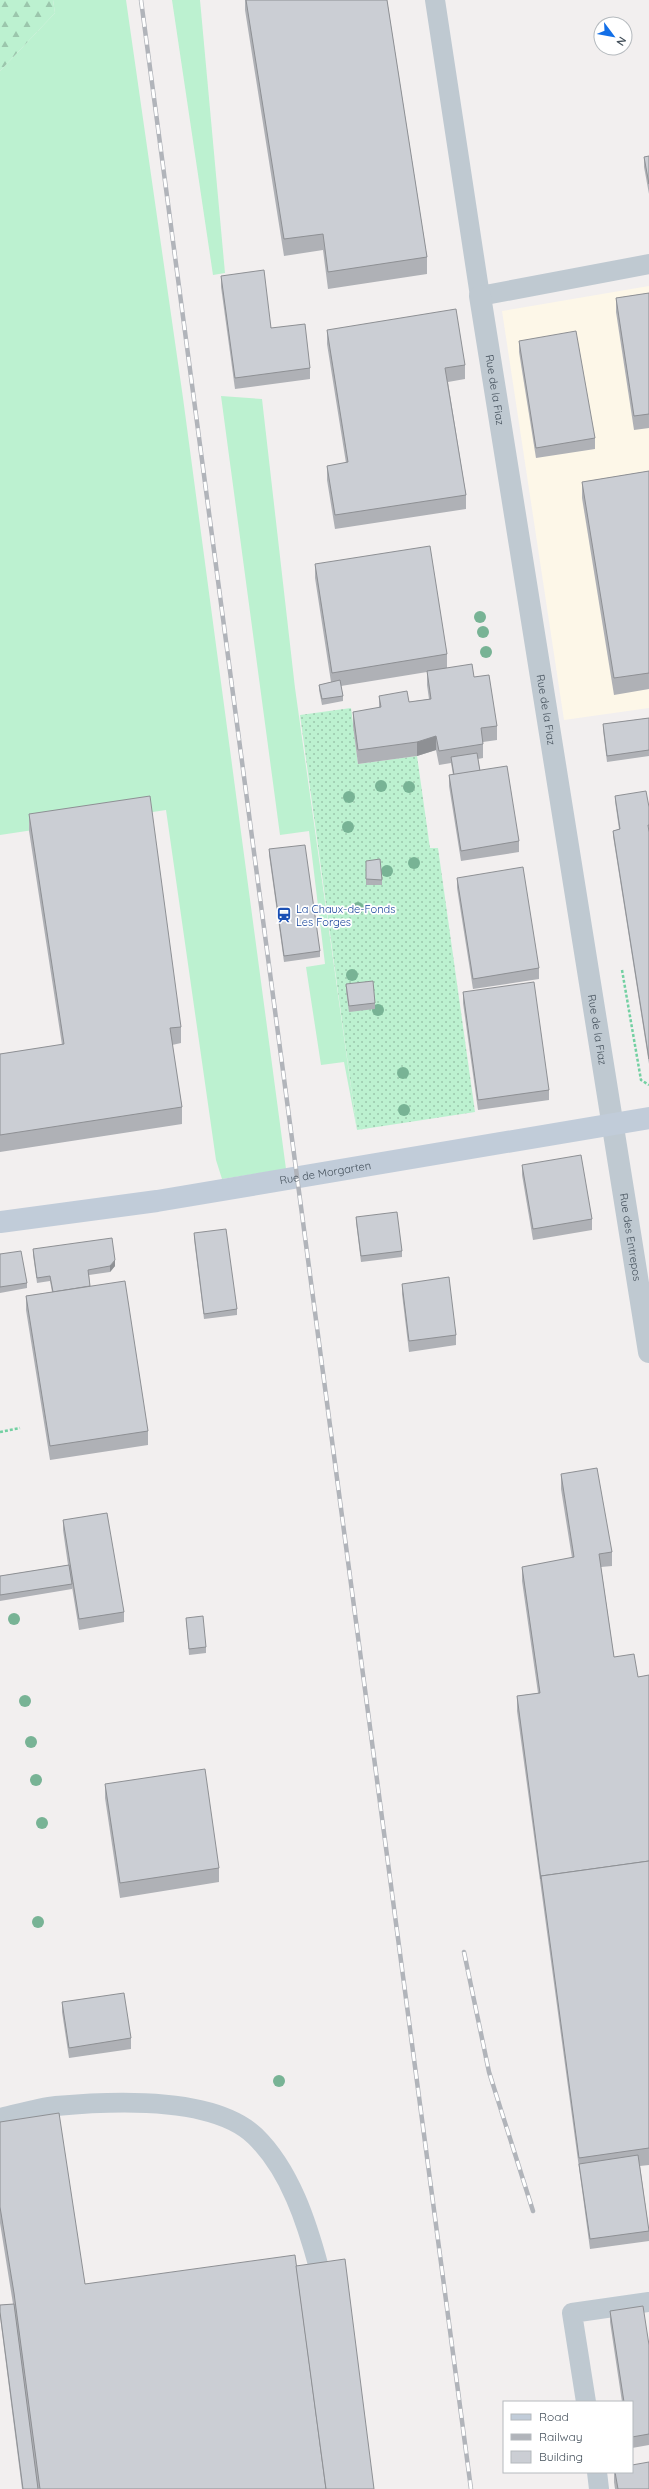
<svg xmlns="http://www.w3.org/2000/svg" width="649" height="2489" font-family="Quicksand,sans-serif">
	<defs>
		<pattern id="forest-firs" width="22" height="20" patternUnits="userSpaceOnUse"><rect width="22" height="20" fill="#bcf1d0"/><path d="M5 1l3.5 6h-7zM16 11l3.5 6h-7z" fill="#9bc6ac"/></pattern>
		<pattern id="garden-dots" width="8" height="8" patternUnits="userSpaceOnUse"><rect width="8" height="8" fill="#bcf1d0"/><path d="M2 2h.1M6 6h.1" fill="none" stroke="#9bc6ac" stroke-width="1.8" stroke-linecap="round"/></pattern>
	</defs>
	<rect width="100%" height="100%" fill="#f2efef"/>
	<polygon fill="#fdf7e8" points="649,286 649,708 564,720 502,311"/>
	<g fill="#bcf1d0">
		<polygon points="53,0 126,0 183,398 286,1169 222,1179 216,1160 166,810 0,835 0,71 55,13"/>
		<polygon points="172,0 200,0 225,273 213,275"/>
		<polygon points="221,396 262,399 295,688 357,1130 344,1062 321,1065 306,967 325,964 309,831 280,835"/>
	</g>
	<polygon fill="url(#forest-firs)" points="0,0 53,0 55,13 0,71"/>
	<polygon fill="url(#garden-dots)" points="351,708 358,764 417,756 430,848 438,848 475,1112 357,1130 300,715"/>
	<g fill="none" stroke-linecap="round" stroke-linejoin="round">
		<g stroke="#73d0a2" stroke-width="2.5" stroke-dasharray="3 2" stroke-linecap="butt">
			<polyline points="622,970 641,1080 649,1085"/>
			<polyline points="0,1432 20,1428"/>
		</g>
		<g stroke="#bfc9d1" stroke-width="20">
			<polyline points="435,0 480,296 649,264"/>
			<path d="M0 2118C18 2114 38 2108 56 2106 111 2101 213 2096 255 2136 290 2170 307 2223 319 2268"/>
			<polyline points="586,2402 572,2313 649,2302"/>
			<polyline points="597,2472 599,2489"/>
		</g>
		<path stroke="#bfc9d1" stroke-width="22" id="s1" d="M480 296 649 1352"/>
		<path stroke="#c1ccd9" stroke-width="22" id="s2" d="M0 1222 157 1201 649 1118"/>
		<defs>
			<g id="rail">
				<polyline points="141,0 471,2489"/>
				<polyline points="464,1952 489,2072 533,2211"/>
			</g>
		</defs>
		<use href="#rail" stroke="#b1b4ba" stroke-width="4.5"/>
		<use href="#rail" stroke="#fff" stroke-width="3" stroke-dasharray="9" stroke-linecap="butt"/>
	</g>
	<g fill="#78b395">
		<circle cx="480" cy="617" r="6"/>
		<circle cx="483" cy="632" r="6"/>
		<circle cx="486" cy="652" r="6"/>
		<circle cx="381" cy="786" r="6"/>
		<circle cx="409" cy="787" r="6"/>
		<circle cx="349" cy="797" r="6"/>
		<circle cx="348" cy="827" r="6"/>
		<circle cx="414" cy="863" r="6"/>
		<circle cx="387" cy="871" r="6"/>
		<circle cx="358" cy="908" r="6"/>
		<circle cx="352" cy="975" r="6"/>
		<circle cx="378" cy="1010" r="6"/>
		<circle cx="403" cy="1073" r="6"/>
		<circle cx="404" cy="1110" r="6"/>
		<circle cx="14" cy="1619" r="6"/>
		<circle cx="25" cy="1701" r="6"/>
		<circle cx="31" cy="1742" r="6"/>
		<circle cx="36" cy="1780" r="6"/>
		<circle cx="42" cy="1823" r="6"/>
		<circle cx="38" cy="1922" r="6"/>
		<circle cx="279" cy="2081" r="6"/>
	</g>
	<g fill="#afb1b6">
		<polygon points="245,0 387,0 427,257 427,274 328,289 323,250 284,256 245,10"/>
		<polygon points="649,156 649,194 644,167 644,157"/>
		<polygon points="221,276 310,368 310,379 235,389 221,287"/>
		<polygon points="649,293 649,428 634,430 616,312 616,298"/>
		<polygon points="327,330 465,365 465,379 448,382 466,495 466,509 335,529 327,480 327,466 346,463 327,344"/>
		<polygon points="519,341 595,438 595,449 536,458 519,352"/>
		<polygon points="649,471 649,689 614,695 582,498 582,482"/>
		<polygon points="315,564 447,654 447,668 474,677 497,726 497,740 483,742 483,758 478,759 480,771 519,841 519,852 461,861 449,786 449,775 453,775 451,763 439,765 436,750 417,756 358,764 353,726 353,712 379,708 379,696 409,702 429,699 427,685 427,672 341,686 343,696 343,701 322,705 319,690 319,685 331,682 315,578"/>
		<polygon points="649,718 649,756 607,762 603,730 603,724"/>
		<polygon points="615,796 649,807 649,1064 613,836 613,831 619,829 615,801"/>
		<polygon points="29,814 181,1027 181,1043 172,1045 182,1107 182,1124 0,1152 0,1054 62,1045 29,831"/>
		<polygon points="269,849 320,951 320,957 284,962 269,855"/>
		<polygon points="366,861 382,880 382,885 366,885"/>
		<polygon points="457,878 539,968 539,979 473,989 457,888"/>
		<polygon points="346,984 375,1003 375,1009 349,1012 346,990"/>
		<polygon points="463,992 549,1090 549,1100 478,1110 463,1003"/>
		<polygon points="522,1165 592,1219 592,1230 533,1240 522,1175"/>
		<polygon points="356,1217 402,1251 402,1257 361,1262 356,1222"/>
		<polygon points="194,1233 237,1309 237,1315 204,1319 194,1239"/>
		<polygon points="33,1249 115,1266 110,1272 89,1275 90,1286 148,1431 148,1445 50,1460 26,1310 26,1296 52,1292 50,1281 37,1283 33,1255"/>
		<polygon points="0,1254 27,1283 27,1288 0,1293"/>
		<polygon points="402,1284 456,1335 456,1345 409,1352 402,1294"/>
		<polygon points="561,1474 612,1552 612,1566 601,1567 614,1657 638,1677 649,1675 649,2165 640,2166 649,2231 649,2241 590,2249 517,1711 517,1696 538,1693 522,1581 522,1567 572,1558 561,1489"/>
		<polygon points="63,1520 124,1612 124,1622 79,1630 72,1587 72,1589 0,1601 0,1576 68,1565 63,1530"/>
		<polygon points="186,1618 206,1647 206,1653 189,1655"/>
		<polygon points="105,1784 219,1868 219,1882 120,1898 105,1798"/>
		<polygon points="62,2002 131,2038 131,2049 69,2058 62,2012"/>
		<polygon points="0,2122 85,2284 296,2266 374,2489 22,2489 0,2317 0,2305 13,2304 0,2223"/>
		<polygon points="610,2311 649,2345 649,2445 632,2448 632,2402 622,2402 610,2322"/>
		<polygon points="614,2472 632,2472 649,2489 615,2489 614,2482"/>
	</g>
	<g fill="#8e9094">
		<polygon points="436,736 436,750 417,756 417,742"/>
		<polygon points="115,1260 115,1266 110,1272 110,1266"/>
	</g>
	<g fill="#cbced4" stroke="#8e9094">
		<polygon points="246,0 387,0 427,257 328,272 323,234 284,239"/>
		<polygon points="649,156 649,184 644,157"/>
		<polygon points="264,270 271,328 305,324 310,368 235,378 221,276"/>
		<polygon points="649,293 649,414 634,416 616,298"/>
		<polygon points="456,309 465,365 445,368 466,495 335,515 327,466 348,462 327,330"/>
		<polygon points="576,331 595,438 536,448 519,341"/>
		<polygon points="649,471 649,673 614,678 582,482"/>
		<polygon points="430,546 447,654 332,673 315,564"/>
		<polygon points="472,664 474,677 489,675 497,726 481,728 483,744 439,751 436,736 417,742 358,750 353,712 381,707 379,696 407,691 409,702 431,699 427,671"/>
		<polygon points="340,680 343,696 322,699 319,685"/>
		<polygon points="649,718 649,750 607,756 603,724"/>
		<polygon points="477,753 480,771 454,775 451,757"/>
		<polygon points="507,766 519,841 461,851 449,775"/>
		<polygon points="646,791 649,807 649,825 648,825 649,832 649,1059 613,831 620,829 615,796"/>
		<polygon points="150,796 181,1027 170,1028 182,1107 0,1135 0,1054 64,1044 29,814"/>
		<polygon points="305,845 320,951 284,956 269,849"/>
		<polygon points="380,859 382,880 366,879 366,861"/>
		<polygon points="523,867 539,968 473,979 457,878"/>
		<polygon points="373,981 375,1003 349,1006 346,984"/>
		<polygon points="534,982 549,1090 478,1100 463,992"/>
		<polygon points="581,1155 592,1219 533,1229 522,1165"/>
		<polygon points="397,1212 402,1251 361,1256 356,1217"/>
		<polygon points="226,1229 237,1309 204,1314 194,1233"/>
		<polygon points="112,1238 115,1260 110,1266 88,1270 90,1286 53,1292 50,1276 37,1278 33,1249"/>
		<polygon points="21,1251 27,1283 0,1287 0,1254"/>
		<polygon points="449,1277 456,1335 409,1341 402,1284"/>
		<polygon points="125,1281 148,1431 50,1446 26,1296"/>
		<polygon points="597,1468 612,1552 599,1554 614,1657 634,1654 638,1677 649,1675 649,1861 541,1876 541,1879 517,1696 540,1693 522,1567 574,1557 561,1474"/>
		<polygon points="107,1513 124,1612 79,1619 63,1520"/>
		<polygon points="69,1565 72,1584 0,1595 0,1576"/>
		<polygon points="203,1616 206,1647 189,1649 186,1618"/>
		<polygon points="205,1769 219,1868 120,1883 105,1784"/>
		<polygon points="649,1861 649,2148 579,2158 541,1876"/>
		<polygon points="124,1993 131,2038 69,2048 62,2002"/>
		<polygon points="59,2113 85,2284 295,2255 326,2489 40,2489 14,2293 0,2207 0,2122"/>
		<polygon points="638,2155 649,2231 590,2239 579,2164"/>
		<polygon points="345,2259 374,2489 326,2489 296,2266"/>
		<polygon points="14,2304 38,2489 23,2489 0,2312 0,2305"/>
		<polygon points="643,2306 649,2345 649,2434 632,2437 632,2402 624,2402 610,2311"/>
		<polygon points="649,2462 649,2489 618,2489 615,2472 632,2472 632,2465"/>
	</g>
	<defs>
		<symbol id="station-bare" viewBox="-9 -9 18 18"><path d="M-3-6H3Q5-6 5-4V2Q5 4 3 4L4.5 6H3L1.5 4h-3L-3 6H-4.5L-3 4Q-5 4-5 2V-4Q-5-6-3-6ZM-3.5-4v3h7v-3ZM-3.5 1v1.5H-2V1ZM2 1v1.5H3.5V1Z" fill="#1a4fb4" stroke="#fff" stroke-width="2.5" paint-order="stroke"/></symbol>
	</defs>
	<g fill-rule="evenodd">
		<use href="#station-bare" x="273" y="904" width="22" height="22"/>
	</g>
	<g text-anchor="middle" stroke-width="3.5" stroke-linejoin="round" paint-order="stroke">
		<g font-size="11" fill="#46525d" stroke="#fff">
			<text dy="4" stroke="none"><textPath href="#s1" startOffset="95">Rue de la Fiaz</textPath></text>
			<text dy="4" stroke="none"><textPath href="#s1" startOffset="419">Rue de la Fiaz</textPath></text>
			<text dy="4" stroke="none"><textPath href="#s1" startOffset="743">Rue de la Fiaz</textPath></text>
			<text dy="4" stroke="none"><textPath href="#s2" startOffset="329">Rue de Morgarten</textPath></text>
			<text dy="4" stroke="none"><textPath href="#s1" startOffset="953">Rue des Entrepos</textPath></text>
		</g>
		<g font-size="11" fill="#164399" stroke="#fff" text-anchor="start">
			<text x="296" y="913">La Chaux-de-Fonds<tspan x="296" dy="13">Les Forges</tspan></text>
		</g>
	</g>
	<rect x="503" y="2401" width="130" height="72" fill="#ffffff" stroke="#b5babe"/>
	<rect x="511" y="2414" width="20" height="6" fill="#c1ccd9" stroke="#b5babe"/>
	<text x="539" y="2421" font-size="12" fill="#46525d">Road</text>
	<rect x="511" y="2434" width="20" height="6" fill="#b1b4ba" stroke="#b5babe"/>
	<text x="539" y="2441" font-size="12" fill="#46525d">Railway</text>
	<rect x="511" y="2451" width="20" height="12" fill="#cbced4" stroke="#b5babe"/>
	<text x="539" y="2461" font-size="12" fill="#46525d">Building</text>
	<g transform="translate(613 36) rotate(122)"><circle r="19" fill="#ffffff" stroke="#b5babe"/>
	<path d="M0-3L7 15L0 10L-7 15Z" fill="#136fe7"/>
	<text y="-6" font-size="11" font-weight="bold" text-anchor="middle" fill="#46525d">N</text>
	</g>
</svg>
